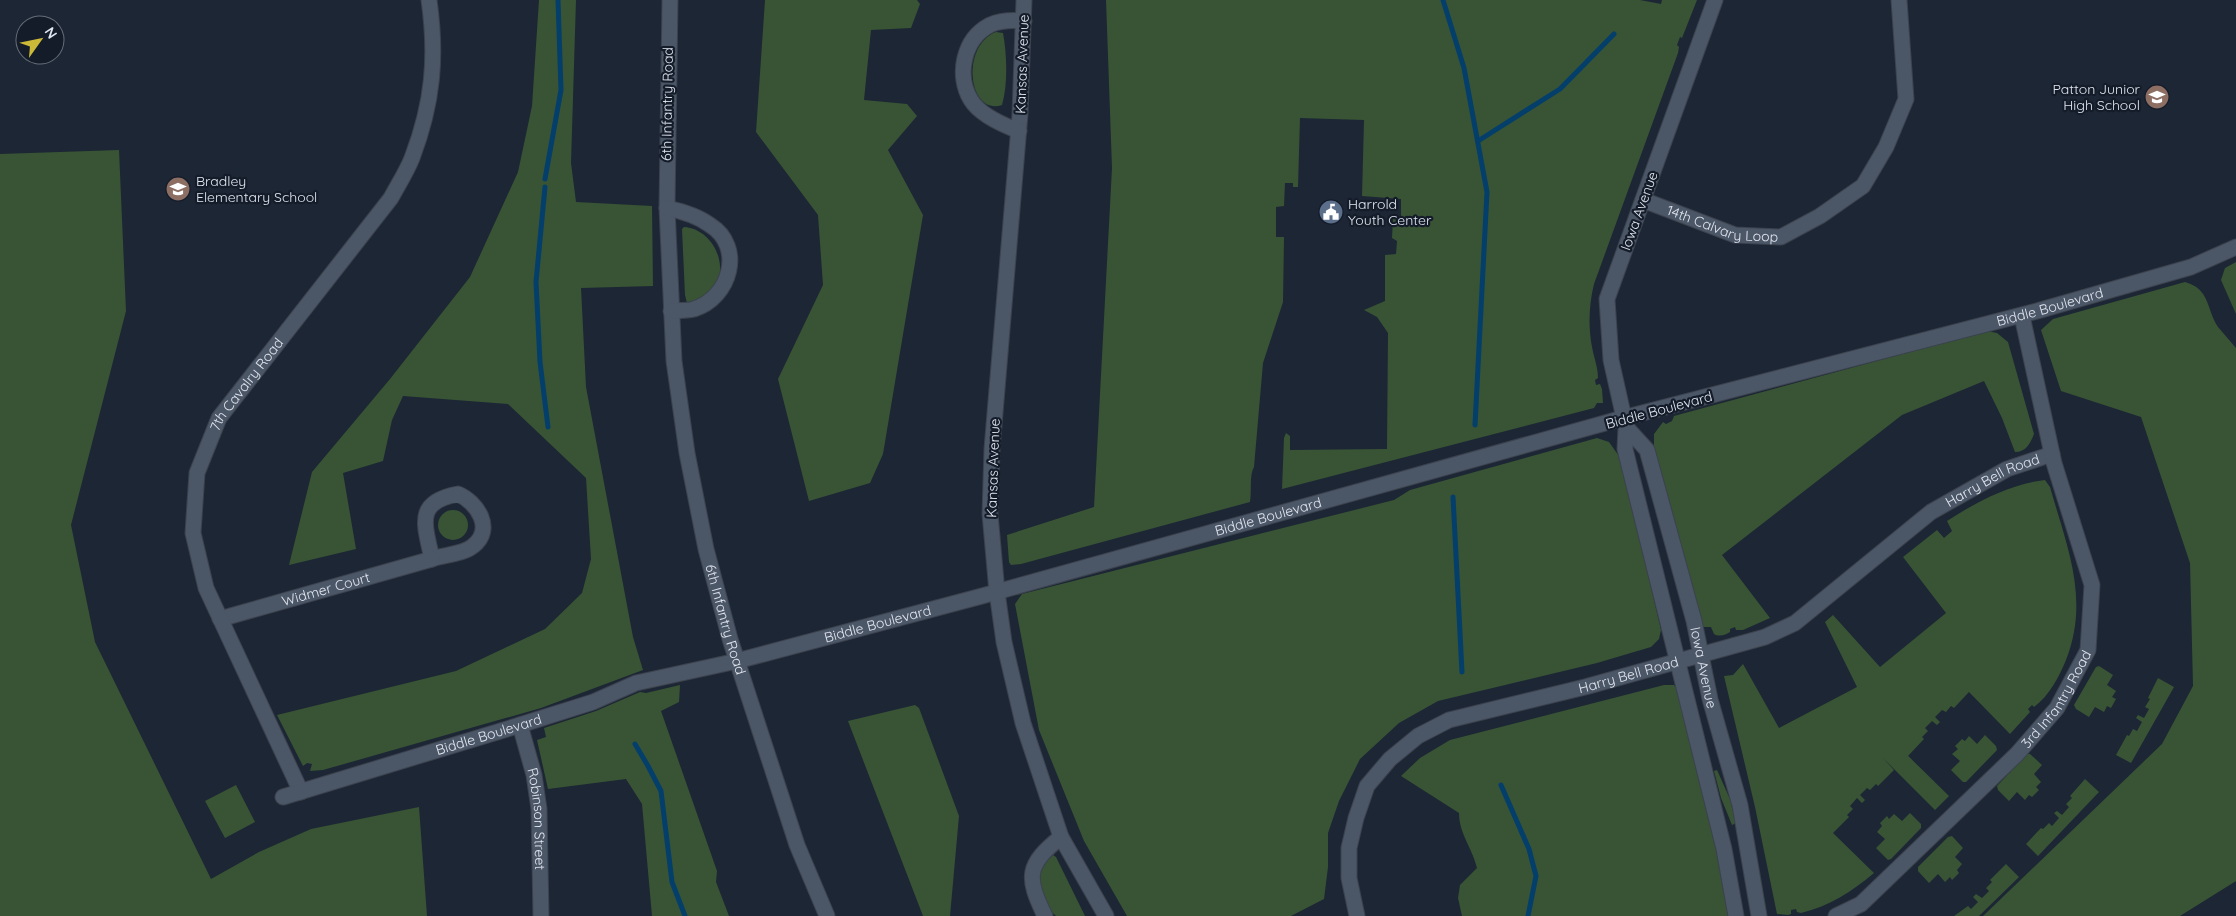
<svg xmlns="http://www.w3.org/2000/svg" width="2236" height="916" font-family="Quicksand,sans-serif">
	<rect width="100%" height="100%" fill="#1d2634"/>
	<g fill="#385435">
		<polygon points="539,0 576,0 571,163 576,202 652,206 653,286 581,288 586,387 633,637 643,670 541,708 323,770 310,771 312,764 307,763 303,766 277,715 456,671 545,629 582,593 591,559 586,478 508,404 403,396 392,420 383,461 343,473 356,549 289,565 312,472 390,379 470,277 518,172 532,106"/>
		<polygon points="765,0 917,0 920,4 911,28 871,30 864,100 907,104 917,116 888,150 923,215 883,454 870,483 809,501 778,379 823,285 818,215 756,132"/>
		<path d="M1106 0H1640L1661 4 1662 0H1697L1682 38 1680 37 1677 45 1679 47 1678 53 1594 284C1589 305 1588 325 1592 347 1594 358 1598 367 1598 378L1595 380 1596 385 1600 384 1602 389 1603 403H1597L1594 408 1282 489 1284 438 1286 433 1290 436V450L1387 449 1388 333 1377 317 1364 310 1385 301V255L1396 254 1397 241 1392 238 1393 219H1401V199L1362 196 1364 120 1300 118 1298 187H1293V183H1285L1284 206 1276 207V237H1284L1283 302 1263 363 1254 467C1249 476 1252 490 1250 502L1021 564 1011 565 1009 562 1007 535 1094 507 1112 168Z"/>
		<path d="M996 32 1003 33C1007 55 1008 84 1002 105 968 116 960 46 996 32Z"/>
		<polygon points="119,150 126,311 71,525 95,642 211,879 259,852 311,829 419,807 427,916 0,916 0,154"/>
		<path d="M684 227C714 229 732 269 711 293 706 298 696 301 690 304L687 303 685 295 682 229Z"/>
		<polygon points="2236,262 2236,314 2221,280 2225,268"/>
		<path d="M2185 282C2210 289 2206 308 2218 327 2224 334 2230 341 2236 348V881L2180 916H1983L2162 744 2193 686 2190 563 2141 417 2061 391 2041 330 2053 319Z"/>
		<path d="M1987 331 1997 333 2008 342 2034 434C2030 444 2026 452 2015 452L2002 418 1984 381 1902 415 1722 555 1770 618 1743 630H1736L1735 627 1730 629V632C1726 635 1719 637 1714 634L1711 627H1703L1698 619 1654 447V434L1663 422 1666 424 1672 421 1674 416 1685 413Z"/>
		<polygon points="1597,438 1609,442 1621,459 1661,630 1659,639 1651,647 1597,663 1438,701 1399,723 1360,759 1339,801 1328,833 1328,867 1324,899 1291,916 1127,916 1084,841 1039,730 1015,604 1022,594 1394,500 1410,490"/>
		<path d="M2045 480 2050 487C2067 547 2090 599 2066 660 2059 677 2049 696 2034 707L2032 705 2028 709 2030 712 2010 734 1969 692 1954 708 1951 706 1946 712 1942 710 1935 717 1940 722 1937 725 1932 721 1925 728 1928 731 1922 737 1924 739 1908 756 1896 744 1949 796 1935 810 1882 757 1894 770 1878 786 1876 784 1870 790 1867 788 1860 795 1865 800 1862 803 1857 798 1850 806 1853 809 1847 815 1849 817 1833 833 1874 873C1851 892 1830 906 1801 913L1797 912 1796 909 1791 910V914L1788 915 1777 914 1755 807 1724 676 1733 675 1743 664 1779 728 1857 687 1825 622 1833 615 1880 667 1946 613 1903 557 1937 530 1944 538 1952 531 1947 521C1976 502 2010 484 2045 480Z"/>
		<circle cx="453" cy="525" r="15"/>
		<polygon points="2099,666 2113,675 2107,685 2116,691 2112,697 2116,699 2111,708 2107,706 2104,712 2095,707 2089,717 2076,709 2074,705 2096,667"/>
		<polygon points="2158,678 2174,687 2131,763 2116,755 2127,735 2129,736 2133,729 2137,731 2142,722 2136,718 2138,715 2144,718 2149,709 2145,707 2150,699 2148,698"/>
		<polygon points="680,685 679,702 661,711 717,871 716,882 729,916 652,916 642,804 626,779 548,789 537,740 546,737 544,728 596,711 640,692 646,693"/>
		<path d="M1664 685H1674L1679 691 1719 860 1728 916H1462L1458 898 1460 885 1477 868C1472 847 1459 834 1459 813L1401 776 1420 758 1450 740Z"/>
		<polygon points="915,705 919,708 959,816 950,916 923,916 848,721"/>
		<polygon points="1985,735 1996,746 1997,750 1966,782 1963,782 1951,770 1960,761 1952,754 1958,749 1955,746 1962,739 1965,741 1969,736 1977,744"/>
		<polygon points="2027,754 2030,754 2042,765 2034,774 2041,782 2036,787 2039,790 2032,797 2029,795 2025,800 2017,792 2009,801 1998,790 1997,786"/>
		<polygon points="1717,770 1730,799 1736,823 1732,825 1721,798 1714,771"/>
		<polygon points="2085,779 2099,792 2038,856 2026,844 2041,828 2043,829 2049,823 2052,826 2059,818 2054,813 2057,811 2062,815 2069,807 2066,804 2072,798 2070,796"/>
		<polygon points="236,785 255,822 225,838 205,801"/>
		<polygon points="1910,813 1921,824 1921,828 1891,859 1888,860 1876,848 1885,839 1877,832 1882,826 1880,823 1887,816 1889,819 1894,814 1902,821"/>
		<polygon points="1952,836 1963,848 1955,857 1962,864 1957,870 1959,873 1952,880 1950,877 1945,882 1938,874 1929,883 1918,871 1918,867 1948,837"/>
		<path d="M1053 855 1056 857 1085 916H1056C1038 901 1032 870 1053 855Z"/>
		<polygon points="2006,864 2019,877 1979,916 1954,916 1968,906 1971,909 1978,902 1973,897 1976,894 1982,898 1989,891 1986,888 1992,882 1990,880"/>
	</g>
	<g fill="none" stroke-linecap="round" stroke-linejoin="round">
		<g stroke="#043e6b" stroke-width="5">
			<polyline points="1443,0 1464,68 1487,192 1475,425"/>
			<polyline points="1478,141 1560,89 1614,34"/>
			<polyline points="545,179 561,90 558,0"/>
			<polyline points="545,187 536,282 540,362 548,427"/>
			<polyline points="1453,497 1462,672"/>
			<polyline points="635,744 648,766 661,791 672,882 685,916"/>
			<polyline points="1501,785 1529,849 1536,876 1528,916"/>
		</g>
		<defs>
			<g id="street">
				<path id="s1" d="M670 0 667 208 674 361 687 453 706 549 730 639 797 845 827 916"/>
				<polyline points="1024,0 1020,114 992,449 990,514 997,592 1004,642 1023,723 1061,837 1106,916"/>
				<path d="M1019 131C1003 125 980 115 971 100 956 76 963 39 990 25 1001 20 1012 20 1024 21"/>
				<path id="s2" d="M1643 200 1735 235 1781 237 1820 216 1863 186 1886 147 1906 99 1899 0"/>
				<path d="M667 208C681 211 698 216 710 225 745 247 730 298 694 309 688 311 678 310 671 311"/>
				<path d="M458 494C477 502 495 529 473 546 464 554 443 555 432 559 425 525 414 502 458 494Z"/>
				<path id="s3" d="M220 619 432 559"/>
				<path id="s4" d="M520 725 534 775 539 809 541 916"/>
				<path id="s5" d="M301 792 206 588 193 533 197 473 219 418 391 198C398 185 407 171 412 158 433 103 437 57 429 0"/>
				<path id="s6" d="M283 797 520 725 593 702 636 683 737 661 982 596 1623 418"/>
				<path d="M1045 916C1026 877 1026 865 1061 837"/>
				<path id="s7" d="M1357 916 1349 878V848L1356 818 1367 786 1390 759 1418 736 1449 720 1585 687 1765 637 1795 623 1931 512 2007 469 2052 454"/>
				<path id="s8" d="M1836 916 1861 904 2017 754 2057 708 2088 650 2092 585 2054 463 2022 316"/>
			</g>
			<g id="secondary">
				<polyline points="1715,0 1607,299 1611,360 1626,427 1625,449 1724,849 1736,916"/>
				<path id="s9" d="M1623 418 2037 311 2191 267 2236 247"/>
				<path id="s10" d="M1626 427 1647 450 1694 621 1710 699 1740 805 1759 916"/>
			</g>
		</defs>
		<use href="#street" stroke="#3b424e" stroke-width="17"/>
		<use href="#secondary" stroke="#3b424e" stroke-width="17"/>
		<use href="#street" stroke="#4b5666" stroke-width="15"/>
		<use href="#secondary" stroke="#4b5666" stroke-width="15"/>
	</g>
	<defs>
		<symbol id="school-disc" viewBox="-11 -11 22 22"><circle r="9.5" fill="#8d6e63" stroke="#141c2a"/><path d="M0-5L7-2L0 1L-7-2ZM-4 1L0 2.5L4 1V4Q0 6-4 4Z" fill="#fff"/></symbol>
		<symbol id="civic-disc" viewBox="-11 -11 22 22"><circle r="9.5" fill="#5c6f8a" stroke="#141c2a"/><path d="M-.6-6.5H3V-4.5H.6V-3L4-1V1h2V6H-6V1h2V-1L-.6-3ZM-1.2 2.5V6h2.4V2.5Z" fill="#fff"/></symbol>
	</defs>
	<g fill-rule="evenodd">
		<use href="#school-disc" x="2143" y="83" width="28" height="28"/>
		<use href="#school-disc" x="164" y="175" width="28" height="28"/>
		<use href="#civic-disc" x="1317" y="198" width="28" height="28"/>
	</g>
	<g text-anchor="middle" stroke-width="4.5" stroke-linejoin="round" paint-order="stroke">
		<g font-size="14" fill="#e0e6f0" stroke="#141c2a">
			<text transform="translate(1022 64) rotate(-88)" y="5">Kansas Avenue</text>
			<text transform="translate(667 104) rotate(-89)" y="5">6th Infantry Road</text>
			<text transform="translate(1639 211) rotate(-70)" y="5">Iowa Avenue</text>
			<text dy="5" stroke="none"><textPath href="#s2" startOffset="84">14th Calvary Loop</textPath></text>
			<text dy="5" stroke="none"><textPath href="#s9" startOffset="441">Biddle Boulevard</textPath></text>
			<text dy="5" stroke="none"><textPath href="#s5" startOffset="444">7th Cavalry Road</textPath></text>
			<text transform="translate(1659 410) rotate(-15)" y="5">Biddle Boulevard</text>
			<text transform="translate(993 468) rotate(-88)" y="5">Kansas Avenue</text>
			<text dy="5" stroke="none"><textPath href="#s7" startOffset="845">Harry Bell Road</textPath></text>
			<text dy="5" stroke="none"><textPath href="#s6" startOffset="1025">Biddle Boulevard</textPath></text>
			<text dy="5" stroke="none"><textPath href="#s3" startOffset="110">Widmer Court</textPath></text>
			<text dy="5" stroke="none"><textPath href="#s1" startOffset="625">6th Infantry Road</textPath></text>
			<text dy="5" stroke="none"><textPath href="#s6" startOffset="620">Biddle Boulevard</textPath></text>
			<text dy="5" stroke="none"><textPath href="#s10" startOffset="256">Iowa Avenue</textPath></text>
			<text dy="5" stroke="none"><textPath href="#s7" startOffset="425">Harry Bell Road</textPath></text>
			<text dy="5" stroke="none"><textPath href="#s8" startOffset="312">3rd Infantry Road</textPath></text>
			<text dy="5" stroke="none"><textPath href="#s6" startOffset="215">Biddle Boulevard</textPath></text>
			<text dy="5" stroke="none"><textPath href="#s4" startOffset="96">Robinson Street</textPath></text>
		</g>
		<g font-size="14" fill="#e0e6f0" stroke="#141c2a" text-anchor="start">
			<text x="2140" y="94" text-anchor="end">Patton Junior<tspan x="2140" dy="16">High School</tspan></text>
			<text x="196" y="186">Bradley<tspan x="196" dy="16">Elementary School</tspan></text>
			<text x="1348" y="209">Harrold<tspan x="1348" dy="16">Youth Center</tspan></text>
		</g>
	</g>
	<g transform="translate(40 40) rotate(57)"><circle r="24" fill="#141c2a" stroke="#666d79"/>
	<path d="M0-4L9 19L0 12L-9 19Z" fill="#ccb938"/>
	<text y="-8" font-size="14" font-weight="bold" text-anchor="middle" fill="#e0e6f0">N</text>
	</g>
</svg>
